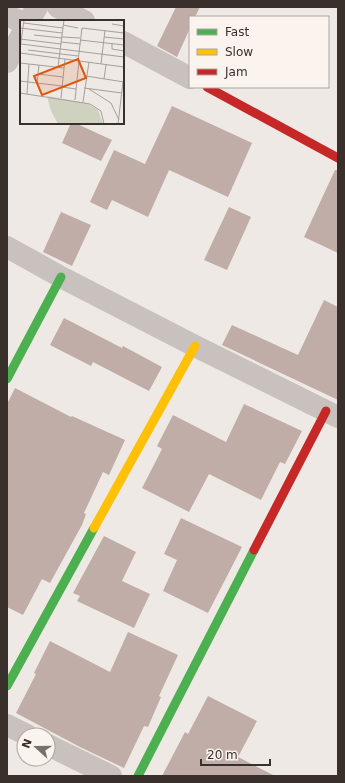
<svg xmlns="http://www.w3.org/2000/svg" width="345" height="783" font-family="'DejaVu Sans',sans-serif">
	<rect width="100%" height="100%" fill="#eee9e5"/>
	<g fill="#c0ada8">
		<polygon points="176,7 200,7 195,17 190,17 190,28 177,57 157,46"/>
		<polygon points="172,106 252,143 228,197 169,170 148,217 112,200 107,210 90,202 114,150 145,164"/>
		<polygon points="71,123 75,123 112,140 101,161 62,143"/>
		<polygon points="335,170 338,170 338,253 304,237"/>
		<polygon points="229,207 251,217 227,270 204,260"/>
		<polygon points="61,212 91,225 72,266 43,252"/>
		<polygon points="324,300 338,307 338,400 222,345 232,325 298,355"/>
		<polygon points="64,318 122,348 123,346 162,367 149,391 93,362 91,366 50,345"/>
		<polygon points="15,388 71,417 72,416 125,440 109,475 103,472 84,513 86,514 82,525 50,583 42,579 23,615 7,607 7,404"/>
		<polygon points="244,404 302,431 285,464 280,462 261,500 209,474 189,512 142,488 162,449 157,446 173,415 226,442"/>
		<polygon points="181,518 242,547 208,613 163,591 177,560 164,554"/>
		<polygon points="104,536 136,552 122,581 150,594 134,628 77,601 80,596 73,593"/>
		<polygon points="128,632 178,655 159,696 161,697 148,727 144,726 124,768 80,747 16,713 36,674 34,673 50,641 110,672"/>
		<polygon points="208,696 257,721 238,757 275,776 162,776 185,732 188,734"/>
	</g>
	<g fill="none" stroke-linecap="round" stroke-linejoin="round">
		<g stroke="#c8c1bd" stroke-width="22">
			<polyline points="58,7 84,21"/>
			<polyline points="7,15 21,22"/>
			<polyline points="29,21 37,7"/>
			<polyline points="123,42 190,78"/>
			<polyline points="7,62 21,36"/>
			<polyline points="7,247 61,277 195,346 338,417"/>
			<polyline points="7,725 27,735"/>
			<polyline points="48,745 111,776"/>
		</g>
		<g stroke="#4caf50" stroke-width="9">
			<polyline points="7,379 61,277"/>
			<polyline points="7,686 94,528"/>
			<polyline points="138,776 254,550"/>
		</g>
		<polyline stroke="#ffc107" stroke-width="9" points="94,528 195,346"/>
		<g stroke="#c62828" stroke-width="9">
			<polyline points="207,87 338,158"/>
			<polyline points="254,550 326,411"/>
		</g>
	</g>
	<g transform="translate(20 20)">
		<rect width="104" height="104" fill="#eee9e5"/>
		<path d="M27 76 67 83 78 90 83 104H38L31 91Z" fill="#d0d2c0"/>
		<path fill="none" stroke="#a69f9b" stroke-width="1" d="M4 3 43 8M92 4 104 6M43 5 58 8M0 8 42 13M14 15 42 18M42 17 60 18M84 17 104 19M0 19 41 24M60 20 104 25M41 22 60 24M1 24 104 37M92 24V29L104 31M0 29 4 0M8 30 58 36M0 33 104 47M58 41 62 8 104 13M0 43 44 48M81 44 85 10M38 47 44 0M18 54 43 57M66 56 104 62M84 59 86 45M0 61 42 66M17 63 19 45M42 67 56 69M64 68 102 73M69 69 91 83 99 100M0 73 70 84 81 91 84 104M7 74 9 44M41 78 45 39M55 80 59 41M63 82 69 42M98 104 103 62"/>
		<path fill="#df570e" fill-opacity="0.15" stroke="#df570e" stroke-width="2" d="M58 39 66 58 22 75 14 56Z"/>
		<rect width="104" height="104" fill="none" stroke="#392f2b" stroke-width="2"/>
	</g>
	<rect width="345" height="783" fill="none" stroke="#392f2b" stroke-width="16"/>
	<rect x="189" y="16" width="140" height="72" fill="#faf3ee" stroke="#ada5a0"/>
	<rect x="197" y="29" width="20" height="6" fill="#4caf50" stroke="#ada5a0"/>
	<text x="225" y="36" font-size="12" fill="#392f2b">Fast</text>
	<rect x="197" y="49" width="20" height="6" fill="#ffc107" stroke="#ada5a0"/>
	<text x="225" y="56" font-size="12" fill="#392f2b">Slow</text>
	<rect x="197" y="69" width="20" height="6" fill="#c62828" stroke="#ada5a0"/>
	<text x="225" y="76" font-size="12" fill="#392f2b">Jam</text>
	<g transform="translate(36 747) rotate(291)"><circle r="19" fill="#faf3ee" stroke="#ada5a0"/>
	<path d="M0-3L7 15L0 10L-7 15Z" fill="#78706c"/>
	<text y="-6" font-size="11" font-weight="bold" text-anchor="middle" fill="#392f2b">N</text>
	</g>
	<path d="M201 759v6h69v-6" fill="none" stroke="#392f2b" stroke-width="2"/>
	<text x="207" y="759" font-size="12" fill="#392f2b" stroke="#faf3ee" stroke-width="3" paint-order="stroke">20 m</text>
</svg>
